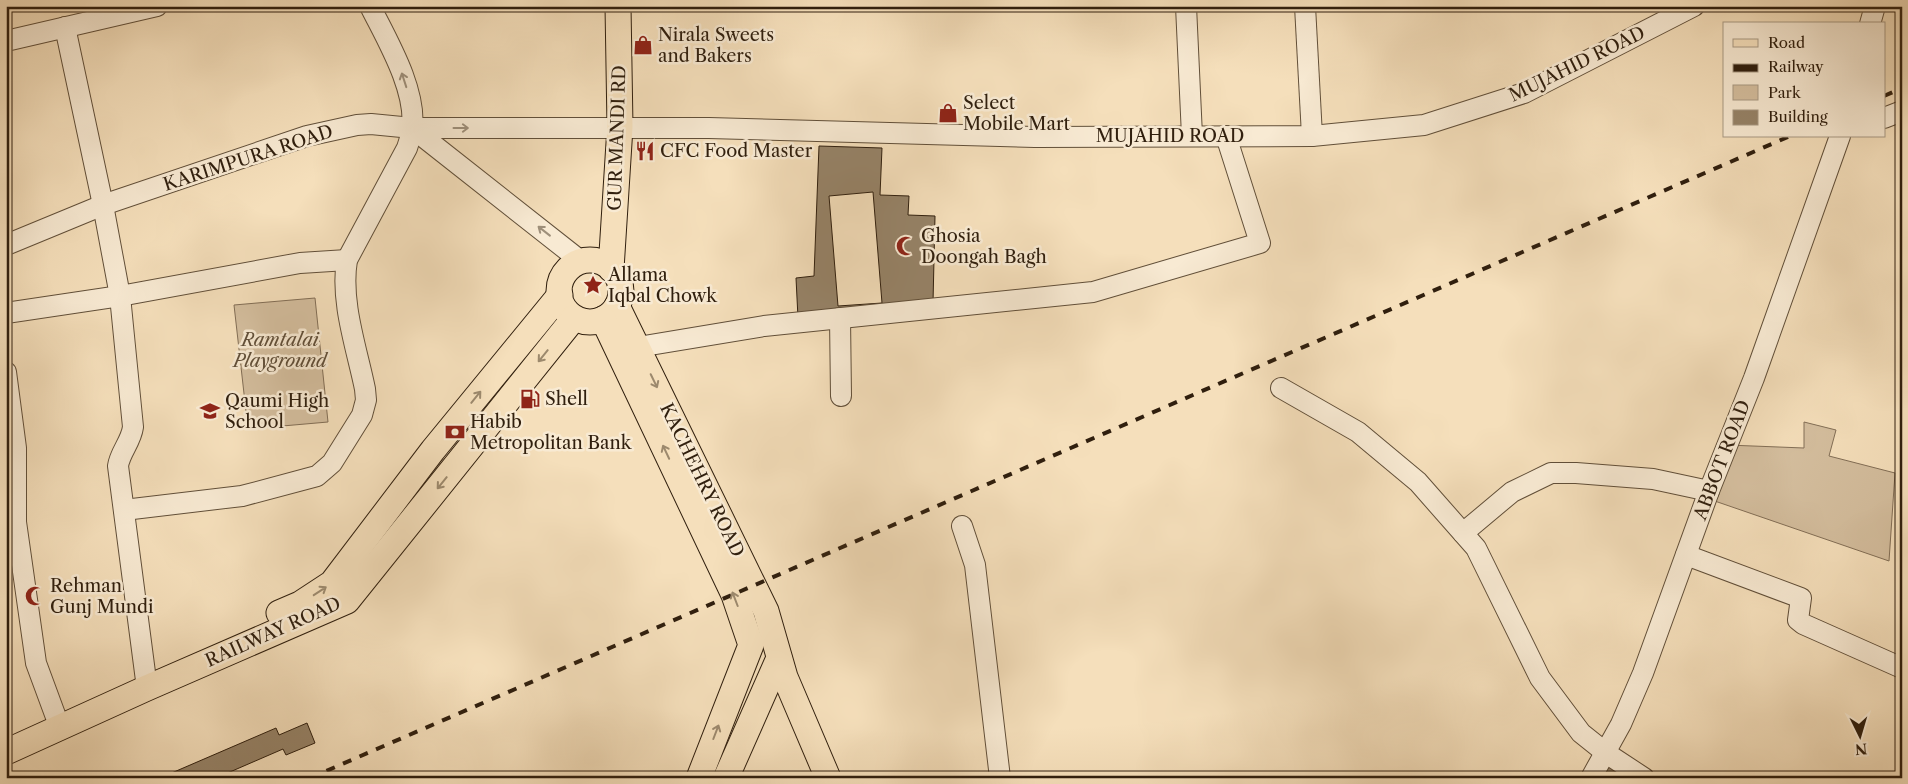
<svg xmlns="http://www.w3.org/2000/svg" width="1908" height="784" font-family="'Libre Caslon Text',serif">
	<rect width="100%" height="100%" fill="#f5dfbb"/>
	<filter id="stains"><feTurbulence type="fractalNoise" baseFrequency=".004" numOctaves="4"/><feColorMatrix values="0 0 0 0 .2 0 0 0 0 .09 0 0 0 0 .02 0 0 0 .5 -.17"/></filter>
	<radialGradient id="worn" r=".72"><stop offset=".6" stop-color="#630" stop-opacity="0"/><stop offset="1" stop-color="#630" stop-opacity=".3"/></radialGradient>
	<g fill="#d4be9e" stroke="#826e56">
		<polygon points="315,298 328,422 248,429 234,305"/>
		<polygon points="1804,422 1836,430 1829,456 1895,473 1889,561 1706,498 1727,445 1804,448"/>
	</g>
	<g fill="#968368" stroke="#301f0e" fill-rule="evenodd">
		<path d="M819 146 882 148 880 195 909 196 908 215 935 216 933 303 798 318 796 278 814 276ZM873 192 882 303 838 306 829 196Z"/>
		<polygon points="307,723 315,743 286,755 283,749 216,778 160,778 276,728 279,735"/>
		<polygon points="1609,767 1626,778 1601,778"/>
	</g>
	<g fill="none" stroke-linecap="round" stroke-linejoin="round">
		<defs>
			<g id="minor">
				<polyline points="1186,6 1192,136"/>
				<polyline points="1305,6 1312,136"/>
				<polyline points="1870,24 1875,6"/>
				<path d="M65 27 103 205 120 296 133 427C131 442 120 452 118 466L147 688"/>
				<polyline points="6,41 157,6"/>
				<polyline points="1884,118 1902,111"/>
				<polyline points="412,128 582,262"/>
				<polyline points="6,245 103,205 307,136 357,125 371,124 412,128 709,128 1035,137 1312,136 1424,125 1524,93 1694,6"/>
				<polyline points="6,313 120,296 300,263 347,260"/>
				<polyline points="840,318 841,396"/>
				<polyline points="638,347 764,326 1093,292 1260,243 1226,136"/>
				<polyline points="6,372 16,448 16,522 36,663 60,728"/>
				<polyline points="1281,388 1358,432 1418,482 1476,548 1540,678 1581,733 1606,753 1644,778"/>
				<path d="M124 510 242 496 317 476 332 463 362 415 366 400 365 389C357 349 340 302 347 260L407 148C409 142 411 136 412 129 417 90 387 40 370 6"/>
				<polyline points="962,526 975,565 1000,778"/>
				<polyline points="1463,533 1512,492 1551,473 1576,473 1653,479 1709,491"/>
				<polyline points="1686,555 1801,598 1798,620 1803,624 1902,668"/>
				<polyline points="1591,778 1621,724 1643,673 1709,491 1754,378 1840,136"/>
			</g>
			<g id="major">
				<circle cx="590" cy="291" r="31"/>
				<polyline points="611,269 620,127 618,6"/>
				<polyline points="617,306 766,611 785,677 828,778"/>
				<polyline points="603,319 734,595 751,645 699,778"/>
				<polyline points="279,613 300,604 332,583 433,450 560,295"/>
				<polyline points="6,752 147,688 347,601 574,318"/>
				<polyline points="726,778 779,658"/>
			</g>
		</defs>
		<use href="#minor" stroke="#614f39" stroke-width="22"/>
		<use href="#major" stroke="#301f0e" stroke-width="27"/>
		<use href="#minor" stroke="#f8ead3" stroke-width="20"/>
		<use href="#major" stroke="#f5dfbb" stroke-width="25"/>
		<g stroke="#301f0e" stroke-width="4" stroke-dasharray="9 9" stroke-linecap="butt">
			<polyline points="1884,96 1902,88"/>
			<polyline points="310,778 1790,136"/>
		</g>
	</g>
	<defs><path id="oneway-shaft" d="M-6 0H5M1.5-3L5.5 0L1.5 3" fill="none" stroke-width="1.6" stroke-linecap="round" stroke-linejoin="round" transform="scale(1.25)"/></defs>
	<g stroke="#9e8f7a">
		<use href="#oneway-shaft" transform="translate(404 80) rotate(-108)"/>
		<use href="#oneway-shaft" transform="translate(461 128)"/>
		<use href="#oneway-shaft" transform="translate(544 231) rotate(-142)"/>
	</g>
	<g stroke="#9c896d">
		<use href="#oneway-shaft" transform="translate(543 356) rotate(129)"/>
		<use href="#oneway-shaft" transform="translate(654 381) rotate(64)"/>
		<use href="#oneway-shaft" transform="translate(476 397) rotate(-51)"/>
		<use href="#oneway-shaft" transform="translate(666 452) rotate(-115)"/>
		<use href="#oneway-shaft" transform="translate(442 483) rotate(129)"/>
		<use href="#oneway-shaft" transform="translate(320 591) rotate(-33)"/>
		<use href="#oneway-shaft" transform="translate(735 599) rotate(-111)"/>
		<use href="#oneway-shaft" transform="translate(716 732) rotate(-69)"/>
	</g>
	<defs>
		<symbol id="shop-bare" viewBox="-9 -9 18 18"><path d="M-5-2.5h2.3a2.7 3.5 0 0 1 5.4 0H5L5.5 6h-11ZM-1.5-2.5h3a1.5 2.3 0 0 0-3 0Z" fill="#8f2418" stroke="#f8ead3" stroke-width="2.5" paint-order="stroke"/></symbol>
		<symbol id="restaurant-bare" viewBox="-9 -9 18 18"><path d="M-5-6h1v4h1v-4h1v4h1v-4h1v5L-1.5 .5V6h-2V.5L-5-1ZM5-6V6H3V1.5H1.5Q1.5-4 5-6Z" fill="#8f2418" stroke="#f8ead3" stroke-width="2.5" paint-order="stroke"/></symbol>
		<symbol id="mosque-bare" viewBox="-9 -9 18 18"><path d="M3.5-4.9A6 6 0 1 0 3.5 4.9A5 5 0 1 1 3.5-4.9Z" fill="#8f2418" stroke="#f8ead3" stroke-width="2.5" paint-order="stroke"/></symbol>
		<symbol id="sight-bare" viewBox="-9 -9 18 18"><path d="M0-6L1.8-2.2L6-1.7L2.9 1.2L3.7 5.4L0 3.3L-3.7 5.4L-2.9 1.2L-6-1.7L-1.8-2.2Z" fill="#8f2418" stroke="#f8ead3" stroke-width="2.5" paint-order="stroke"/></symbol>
		<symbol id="fuel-bare" viewBox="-9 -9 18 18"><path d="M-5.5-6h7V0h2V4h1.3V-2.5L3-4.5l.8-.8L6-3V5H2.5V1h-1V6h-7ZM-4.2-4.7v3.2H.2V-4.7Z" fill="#8f2418" stroke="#f8ead3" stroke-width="2.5" paint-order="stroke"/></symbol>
		<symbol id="school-bare" viewBox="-9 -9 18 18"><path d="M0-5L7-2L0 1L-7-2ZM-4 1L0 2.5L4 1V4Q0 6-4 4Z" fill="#8f2418" stroke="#f8ead3" stroke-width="2.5" paint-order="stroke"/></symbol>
		<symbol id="bank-bare" viewBox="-9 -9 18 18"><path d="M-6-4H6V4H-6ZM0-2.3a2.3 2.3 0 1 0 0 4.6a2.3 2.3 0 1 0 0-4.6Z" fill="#8f2418" stroke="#f8ead3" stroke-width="2.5" paint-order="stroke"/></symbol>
	</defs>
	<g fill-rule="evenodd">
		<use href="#shop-bare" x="629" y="31" width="28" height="28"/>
		<use href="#shop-bare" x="934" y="99" width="28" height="28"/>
		<use href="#restaurant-bare" x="631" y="137" width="28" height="28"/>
		<use href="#mosque-bare" x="892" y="232" width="28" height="28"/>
		<use href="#sight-bare" x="579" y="271" width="28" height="28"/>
		<use href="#fuel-bare" x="516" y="385" width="28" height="28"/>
		<use href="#school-bare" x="196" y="397" width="28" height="28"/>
		<use href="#bank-bare" x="441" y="418" width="28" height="28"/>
		<use href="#mosque-bare" x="21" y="582" width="28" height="28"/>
	</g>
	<g text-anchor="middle" stroke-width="5" stroke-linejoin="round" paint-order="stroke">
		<g font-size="18" fill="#301f0e" stroke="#f8ead3" text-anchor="start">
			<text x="658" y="41">Nirala Sweets<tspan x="658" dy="21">and Bakers</tspan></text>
			<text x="963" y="109">Select<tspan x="963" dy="21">Mobile Mart</tspan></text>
			<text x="660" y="157">CFC Food Master</text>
			<text x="921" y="242">Ghosia<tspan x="921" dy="21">Doongah Bagh</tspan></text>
			<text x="608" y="281">Allama<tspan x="608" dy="21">Iqbal Chowk</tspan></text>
			<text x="545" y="405">Shell</text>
			<text x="225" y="407">Qaumi High<tspan x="225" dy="21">School</tspan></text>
			<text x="470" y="428">Habib<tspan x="470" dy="21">Metropolitan Bank</tspan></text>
			<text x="50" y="592">Rehman<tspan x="50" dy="21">Gunj Mundi</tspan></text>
		</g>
		<g font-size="18" fill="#301f0e" stroke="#f8ead3">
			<text transform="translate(1577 64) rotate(-26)" y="6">MUJAHID ROAD</text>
			<text x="1170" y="142">MUJAHID ROAD</text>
			<text transform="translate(617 138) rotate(-88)" y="6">GUR MANDI RD</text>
			<text transform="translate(248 158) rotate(-18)" y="6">KARIMPURA ROAD</text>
			<text transform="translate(1722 460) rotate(-69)" y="6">ABBOT ROAD</text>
			<text transform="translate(702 480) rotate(64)" y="6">KACHEHRY ROAD</text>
			<text transform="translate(273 632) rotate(-24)" y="6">RAILWAY ROAD</text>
		</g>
		<g font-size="18" font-style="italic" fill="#614f39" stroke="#f8ead3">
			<text x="280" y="346">Ramtalai<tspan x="280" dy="21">Playground</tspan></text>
		</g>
	</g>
	<rect width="1908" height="784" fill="none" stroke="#f5dfbb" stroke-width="25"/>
	<rect x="8" y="8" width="1893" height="769" fill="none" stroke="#301f0e" stroke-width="2.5"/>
	<rect x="12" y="12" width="1883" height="759" fill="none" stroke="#301f0e"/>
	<rect x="1723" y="22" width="162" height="115" fill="#f8ead3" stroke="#a89984"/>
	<rect x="1733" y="39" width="25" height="8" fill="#f5dfbb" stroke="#a89984"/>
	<text x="1768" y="48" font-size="15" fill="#301f0e">Road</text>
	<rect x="1733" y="64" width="25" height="8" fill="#301f0e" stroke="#a89984"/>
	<text x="1768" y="72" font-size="15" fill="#301f0e">Railway</text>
	<rect x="1733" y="85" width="25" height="15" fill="#d4be9e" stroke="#a89984"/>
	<text x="1768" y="98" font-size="15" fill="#301f0e">Park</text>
	<rect x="1733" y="110" width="25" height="15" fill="#968368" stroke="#a89984"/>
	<text x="1768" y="122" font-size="15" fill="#301f0e">Building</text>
	<g transform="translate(1860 736) rotate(175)" stroke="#f8ead3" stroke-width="4" paint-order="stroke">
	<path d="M0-4L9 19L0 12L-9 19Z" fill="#301f0e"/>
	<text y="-8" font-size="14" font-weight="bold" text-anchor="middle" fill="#301f0e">N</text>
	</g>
	<rect width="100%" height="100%" filter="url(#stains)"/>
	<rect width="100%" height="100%" fill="url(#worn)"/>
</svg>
